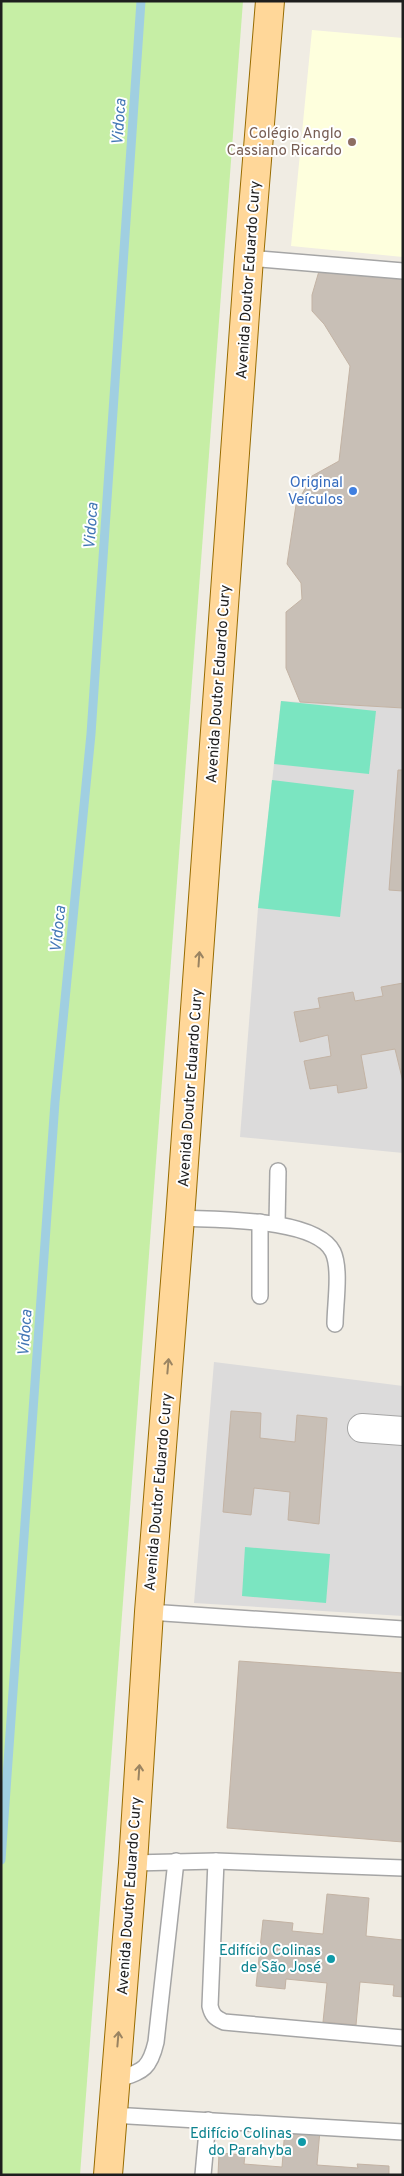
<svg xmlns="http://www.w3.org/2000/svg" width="404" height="2176" font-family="Overpass,sans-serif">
	<rect width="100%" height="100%" fill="#f0ece3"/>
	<g fill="#dcdbdb">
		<polygon points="281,701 403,708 403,1153 240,1137 258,908"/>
		<polygon points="214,1362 403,1386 403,1616 194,1603"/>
	</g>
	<polygon fill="#feffdd" points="312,30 403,38 403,257 291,246"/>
	<polygon fill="#c6eea5" points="1,1 243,1 80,2175 1,2175"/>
	<g fill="#7be5c1">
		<polygon points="281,701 376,711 369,774 274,764"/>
		<polygon points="272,780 354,790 340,917 258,908"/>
		<polygon points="245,1547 330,1554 326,1603 242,1596"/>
	</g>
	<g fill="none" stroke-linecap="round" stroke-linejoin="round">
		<polyline stroke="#a0cfe1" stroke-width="9" points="1,1860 55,1102 91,734 141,1"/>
	</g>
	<g fill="#c8bfb6" stroke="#c3b3a4">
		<polygon points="319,271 403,278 403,708 300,702 286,668 286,612 302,599 301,583 287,564 296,505 312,476 339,461 350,366 324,324 312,311 312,295"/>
		<polygon points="398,770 403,770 403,891 389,890"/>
		<polygon points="403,983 403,1082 395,1049 361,1055 367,1088 338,1093 337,1085 310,1089 304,1061 331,1056 328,1035 300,1042 294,1012 320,1008 318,998 353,992 355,1001 383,996 381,987"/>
		<polygon points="231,1411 261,1413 260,1438 295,1442 297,1415 327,1418 319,1524 288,1520 290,1492 254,1488 251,1515 223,1512"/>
		<polygon points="239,1661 403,1673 403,1842 227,1828"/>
		<polygon points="327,1894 369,1898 366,1936 403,1940 403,1997 393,1996 394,1985 360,1982 356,2025 323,2022 327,1983 286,1979 285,1989 256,1986 263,1920 293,1923 292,1931 323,1934"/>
		<polygon points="285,2128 320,2130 317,2165 358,2168 357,2164 389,2166 389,2175 218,2175 219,2153 245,2155 244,2164 282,2167"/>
	</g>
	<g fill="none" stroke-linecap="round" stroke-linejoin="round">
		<defs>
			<g id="lane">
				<polyline points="249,258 403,271"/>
				<path d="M180 1218C214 1220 316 1217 333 1252 341 1269 335 1305 335 1324"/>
				<polyline points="260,1222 260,1296"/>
				<polyline points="277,1224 278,1171"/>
				<polyline points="149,1612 403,1629"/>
				<path d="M216 1861 210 2006C212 2015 215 2018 224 2022L403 2038"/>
				<polyline points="133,1863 216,1861 403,1868"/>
				<path d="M114 2081C141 2071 149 2072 156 2042L176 1861"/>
				<polyline points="112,2115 403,2132"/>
				<polyline points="203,2175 208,2120"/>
			</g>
			<polyline id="street" points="362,1428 403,1431"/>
			<polyline id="primary" points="108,2175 133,1863 149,1612 180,1218 249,258 270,1"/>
		</defs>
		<use href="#lane" stroke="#a5a5a5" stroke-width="18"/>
		<use href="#street" stroke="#a5a5a5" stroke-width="30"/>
		<use href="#primary" stroke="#986c00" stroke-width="30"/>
		<use href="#lane" stroke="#fff" stroke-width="15"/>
		<use href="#street" stroke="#fff" stroke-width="28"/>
		<use href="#primary" stroke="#ffd799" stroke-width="28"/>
	</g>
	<defs><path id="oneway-shaft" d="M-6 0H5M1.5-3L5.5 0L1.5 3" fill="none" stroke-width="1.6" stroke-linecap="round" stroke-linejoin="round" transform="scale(1.25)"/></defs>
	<g stroke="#9a8462">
		<use href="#oneway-shaft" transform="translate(199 959) rotate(-86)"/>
		<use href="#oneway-shaft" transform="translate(168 1366) rotate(-85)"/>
		<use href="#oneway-shaft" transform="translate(139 1772) rotate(-86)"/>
		<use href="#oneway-shaft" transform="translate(118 2039) rotate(-85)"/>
	</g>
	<circle fill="#8d6e63" stroke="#fff" stroke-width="2" cx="352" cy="142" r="5"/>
	<circle fill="#3f7fe0" stroke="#fff" stroke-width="2" cx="353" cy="491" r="5"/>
	<g fill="#0f9aa8" stroke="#fff" stroke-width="2">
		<circle cx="331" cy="1959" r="5"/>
		<circle cx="302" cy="2142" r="5"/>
	</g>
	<g text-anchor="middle" stroke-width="4" stroke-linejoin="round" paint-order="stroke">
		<g font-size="15" fill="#785e54" stroke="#fff" text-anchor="end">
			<text x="342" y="138">Colégio Anglo<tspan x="342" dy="17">Cassiano Ricardo</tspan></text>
		</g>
		<g font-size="15" fill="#1e1e1e" stroke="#fff">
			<text transform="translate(248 280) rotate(-86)" y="5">Avenida Doutor Eduardo Cury</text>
			<text transform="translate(218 684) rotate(-86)" y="5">Avenida Doutor Eduardo Cury</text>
			<text transform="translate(190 1088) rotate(-86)" y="5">Avenida Doutor Eduardo Cury</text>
			<text transform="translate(158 1492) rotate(-85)" y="5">Avenida Doutor Eduardo Cury</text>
			<text transform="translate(129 1896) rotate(-86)" y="5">Avenida Doutor Eduardo Cury</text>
		</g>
		<g font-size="15" fill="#366cbe" stroke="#fff" text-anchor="end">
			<text x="343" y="487">Original<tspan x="343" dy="17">Veículos</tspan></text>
		</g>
		<g font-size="15" fill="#0d838f" stroke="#fff" text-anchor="end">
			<text x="321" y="1955">Edifício Colinas<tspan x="321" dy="17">de São José</tspan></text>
			<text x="292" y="2138">Edifício Colinas<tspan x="292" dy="17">do Parahyba</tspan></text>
		</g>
		<g font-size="16" font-style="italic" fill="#4377b5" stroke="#fff">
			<text transform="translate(118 122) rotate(-86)" y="6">Vidoca</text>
			<text transform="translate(90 526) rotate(-86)" y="6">Vidoca</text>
			<text transform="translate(57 929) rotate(-84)" y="6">Vidoca</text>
			<text transform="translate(24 1333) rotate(-86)" y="6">Vidoca</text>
		</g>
	</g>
	<rect width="404" height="2176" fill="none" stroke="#1e1e1e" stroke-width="5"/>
</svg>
